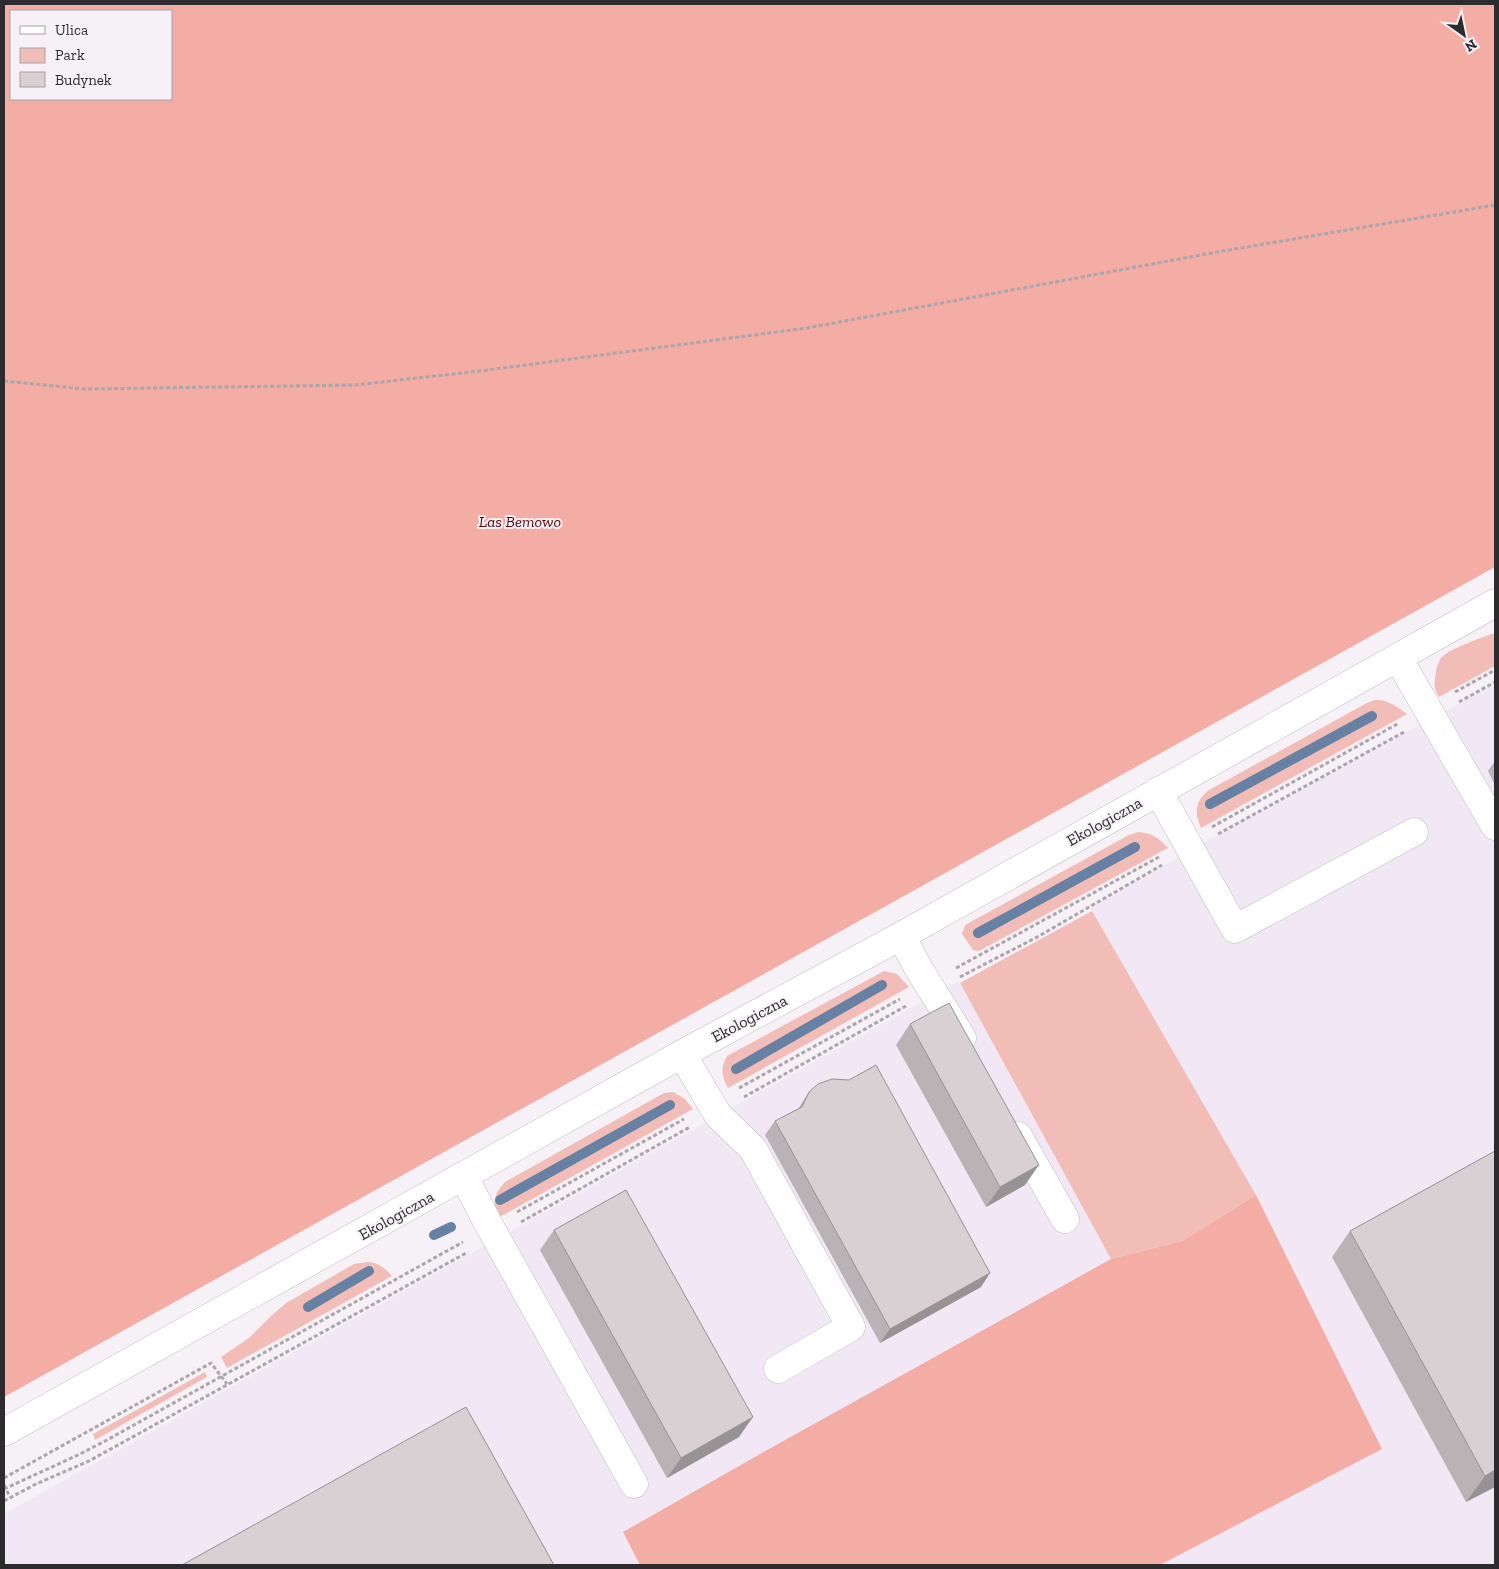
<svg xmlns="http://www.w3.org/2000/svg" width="1499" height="1569" font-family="'Zilla Slab',serif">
	<rect width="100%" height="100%" fill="#f6f1f7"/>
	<g fill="#f2e7f4">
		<polygon points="1495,684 1495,1565 1160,1565 1382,1449 1256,1195 1090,908 1191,850"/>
		<polygon points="959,981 1111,1259 767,1450 623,1532 640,1565 4,1565 4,1514"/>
	</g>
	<g fill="#f2bdb7">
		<path d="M1495 633V666L1439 697C1435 691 1434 686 1435 679 1436 671 1437 663 1442 657 1451 648 1483 637 1495 633Z"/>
		<path d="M1375 700C1388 699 1397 707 1407 714L1201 828C1194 812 1195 801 1209 790L1367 703Z"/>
		<path d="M1138 832C1152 833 1159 838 1168 848L979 951 973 950 962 934 965 925 1129 835Z"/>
		<polygon points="1092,911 1256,1195 1182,1241 1111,1259 960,983"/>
		<path d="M884 971 897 974 909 987 728 1088C722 1078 720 1067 727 1056Z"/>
		<path d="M673 1092 685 1099 693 1109 498 1218C492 1202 494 1194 505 1182L664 1093Z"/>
		<path d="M368 1262C379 1263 385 1268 392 1276L227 1368 221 1357 249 1338 271 1316 286 1303 354 1264Z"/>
		<polygon points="205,1372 207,1377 95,1440 93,1434"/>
	</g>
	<g fill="#f3ada5" fill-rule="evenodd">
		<path d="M4 4H1495V567L4 1397ZM11 11H171V99H11Z"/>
		<polygon points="1256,1195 1382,1449 1160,1565 640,1565 623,1532 767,1450 1111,1259 1182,1241"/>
	</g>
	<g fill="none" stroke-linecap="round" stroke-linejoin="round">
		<g stroke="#6681a3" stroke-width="10">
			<polyline points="1210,804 1372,716"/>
			<polyline points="978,933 1135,847"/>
			<polyline points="736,1069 882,985"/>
			<polyline points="500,1200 670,1105"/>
			<polyline points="434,1235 451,1227"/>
			<polyline points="308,1307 369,1271"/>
		</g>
		<defs>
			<g id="minor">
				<polyline points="1398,658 1495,826"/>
				<polyline points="1158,791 1235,929 1414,832"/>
				<polyline points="901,936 920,971 962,1038"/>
				<polyline points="682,1054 718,1115 753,1149 851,1327 778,1369"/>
				<polyline points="1018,1136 1065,1219"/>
				<polyline points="464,1177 490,1227 634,1484"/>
				<polyline points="4,1432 682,1054 901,936 1495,603"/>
			</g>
		</defs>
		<use href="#minor" stroke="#c0bbc1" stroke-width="29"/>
		<g stroke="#aaa6ab" stroke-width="3" stroke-dasharray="4 2.5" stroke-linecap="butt">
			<polyline points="4,381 85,389 355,385 480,371 807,328 1217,252 1495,205"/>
			<polyline points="1455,692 1495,670"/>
			<polyline points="1459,702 1495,682"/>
			<polyline points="1212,827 1399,723"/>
			<polyline points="1218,834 1406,731"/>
			<polyline points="956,968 1159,857"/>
			<polyline points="960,977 1039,936 1162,865"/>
			<polyline points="739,1088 900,999"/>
			<polyline points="744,1097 906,1006"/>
			<polyline points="517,1212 684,1119"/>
			<polyline points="521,1222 690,1127"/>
			<polyline points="4,1478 211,1363 227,1384"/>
			<polyline points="4,1485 10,1497"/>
			<polyline points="4,1489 78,1455 107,1440 463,1242"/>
			<polyline points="4,1501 36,1484 89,1461 468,1252"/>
		</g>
		<use href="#minor" stroke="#fff" stroke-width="28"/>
	</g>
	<g fill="#bab3b5">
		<polygon points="1495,761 1495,785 1488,771"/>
		<polygon points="910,1024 1025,1185 986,1207 896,1045"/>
		<polygon points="809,1092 981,1287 880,1343 765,1135 775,1121 798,1109"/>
		<polygon points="554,1230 739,1437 667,1478 540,1250"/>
		<polygon points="1350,1231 1495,1487 1466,1502 1332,1257"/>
	</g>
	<g fill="#979294">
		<polygon points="1039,1165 1025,1185 986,1207 1000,1187"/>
		<polygon points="990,1273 981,1287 880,1343 890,1329"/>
		<polygon points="753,1417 739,1437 667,1478 681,1458"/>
		<polygon points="1495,1470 1495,1487 1466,1502 1485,1476"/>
	</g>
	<g fill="#d8d0d3" stroke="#979294">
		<polygon points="949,1003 1039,1165 1000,1187 910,1024"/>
		<polygon points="876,1065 990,1273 890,1329 775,1121 802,1107 809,1092 818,1084 832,1079 849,1080"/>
		<polygon points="1495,1151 1495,1470 1485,1476 1350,1231"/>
		<polygon points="626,1190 753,1417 681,1458 554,1230"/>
		<polygon points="466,1407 554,1565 182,1565"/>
	</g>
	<g text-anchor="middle" stroke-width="4" stroke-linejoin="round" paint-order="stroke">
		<g font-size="16" font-style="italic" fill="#580609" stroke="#f6f1f7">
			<text x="520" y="527">Las Bemowo</text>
		</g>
		<g font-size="16" fill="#2d2b2d" stroke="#f6f1f7">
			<text transform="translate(1104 821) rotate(-29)" y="6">Ekologiczna</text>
			<text transform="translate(749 1018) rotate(-28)" y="6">Ekologiczna</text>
			<text transform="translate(396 1215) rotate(-29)" y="6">Ekologiczna</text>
		</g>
	</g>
	<rect width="1499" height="1569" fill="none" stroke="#2d2b2d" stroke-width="10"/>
	<rect x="10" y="10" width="162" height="90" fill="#f6f1f7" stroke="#a6a2a6"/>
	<rect x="20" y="26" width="25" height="8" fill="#ffffff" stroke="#a6a2a6"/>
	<text x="55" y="35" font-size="15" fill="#2d2b2d">Ulica</text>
	<rect x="20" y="48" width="25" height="15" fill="#f2bdb7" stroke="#a6a2a6"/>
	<text x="55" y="60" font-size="15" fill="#2d2b2d">Park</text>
	<rect x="20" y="72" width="25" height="15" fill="#d8d0d3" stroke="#a6a2a6"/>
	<text x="55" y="85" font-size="15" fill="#2d2b2d">Budynek</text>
	<g transform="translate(1464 35) rotate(147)" stroke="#f6f1f7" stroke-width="4" paint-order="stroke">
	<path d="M0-4L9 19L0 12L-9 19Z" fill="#2d2b2d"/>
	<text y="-8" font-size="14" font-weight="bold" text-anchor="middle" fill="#2d2b2d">N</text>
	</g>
</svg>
